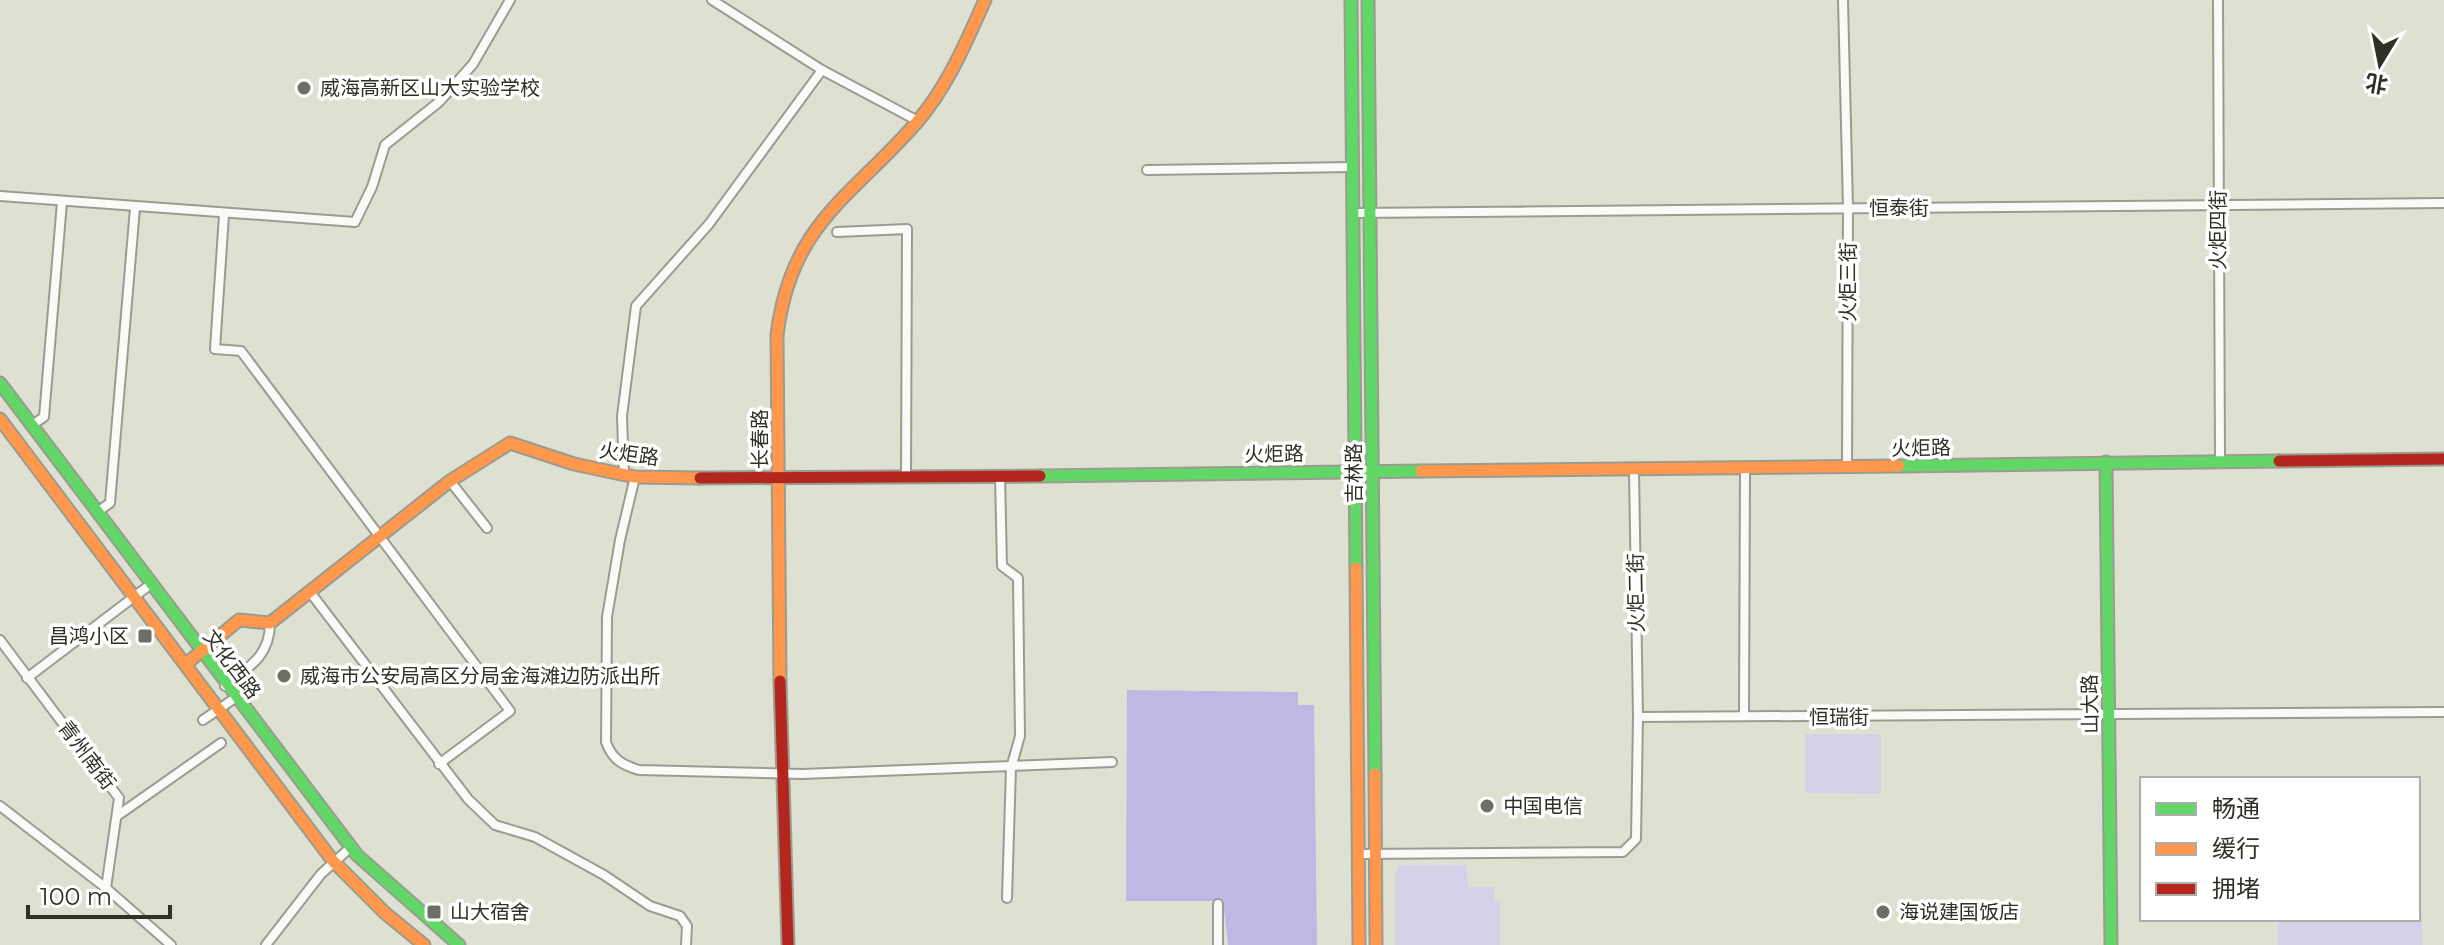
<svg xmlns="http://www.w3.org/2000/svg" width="2444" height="945" font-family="Montserrat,'Noto Sans SC',sans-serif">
	<rect width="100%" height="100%" fill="#dee1d2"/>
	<g fill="#d4d2e8">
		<polygon points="1805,734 1881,734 1881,794 1805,793"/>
		<polygon points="1399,865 1467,865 1468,887 1494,887 1495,901 1500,901 1500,945 1395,945 1395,877"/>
		<polygon points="2418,913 2422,913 2423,945 2278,945 2278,919 2418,919"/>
	</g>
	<polygon fill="#beb9e4" points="1127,690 1298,692 1298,705 1314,705 1317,945 1228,945 1223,901 1126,901"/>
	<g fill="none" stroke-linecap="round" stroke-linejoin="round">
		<defs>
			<g id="street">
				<polyline points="712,0 822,70 918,121"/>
				<polyline points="1843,0 1848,208 1847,467"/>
				<polyline points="2218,0 2220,459"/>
				<polyline points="1147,170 1353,167"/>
				<polyline points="0,196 355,222 372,187 385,145 439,102 473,64 510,0"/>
				<polyline points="1354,213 2444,203"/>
				<polyline points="224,215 215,349 241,351 510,711 439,764"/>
				<polyline points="837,232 907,229 906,478"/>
				<polyline points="32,425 44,417 62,202"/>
				<polyline points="1634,470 1638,717"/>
				<polyline points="624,475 622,416 636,306 709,224 822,70"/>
				<polyline points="1000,476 1002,566 1018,578 1020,736 1011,768 1007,898"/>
				<path d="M635 477 620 540 607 617 606 742C612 759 622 765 639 770L802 774 1112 762"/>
				<polyline points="450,481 487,528"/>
				<polyline points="97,512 110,503 135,208"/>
				<polyline points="310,592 468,799 495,825 535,837 604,875 650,906 680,916 687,926 686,945"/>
				<polyline points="0,640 119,798 106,888"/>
				<polyline points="27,678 151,584"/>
				<path d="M225 686C249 667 270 656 270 623"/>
				<polyline points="1744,716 1745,469"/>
				<polyline points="203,720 235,698"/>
				<polyline points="0,806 106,888 171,945"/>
				<polyline points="117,816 221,743"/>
				<polyline points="1359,854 1623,852 1636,839 1638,717 2444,712"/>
				<polyline points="266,945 321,874 351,847"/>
				<polyline points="1218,945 1218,904"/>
			</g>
			<g id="fast">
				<polyline points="1351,0 1356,568"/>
				<polyline points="1368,0 1375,774"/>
				<polyline points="0,383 357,855 459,945"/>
				<polyline points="2106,462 2111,945"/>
				<polyline points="1899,466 2279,461"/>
				<polyline points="1040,476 1421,471"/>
			</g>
			<g id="slow">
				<polyline points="0,419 333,861 385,913 424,945"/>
				<polyline points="1421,471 1899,466"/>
				<polyline points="1356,568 1359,945"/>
				<polyline points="186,664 239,620 270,623 450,481 510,443 574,464 635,477 700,478"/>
				<path d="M780 681 777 335C791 223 851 198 917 122 948 86 966 42 985 0"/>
				<polyline points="1375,774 1376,945"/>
			</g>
			<g id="jam">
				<polyline points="2279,461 2444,459"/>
				<polyline points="700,478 1040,476"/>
				<polyline points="780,681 788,945"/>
			</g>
		</defs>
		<use href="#street" stroke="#9a9c91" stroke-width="12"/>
		<use href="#fast" stroke="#9a9c91" stroke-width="15"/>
		<use href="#slow" stroke="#9a9c91" stroke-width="15"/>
		<use href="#jam" stroke="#9a9c91" stroke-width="15"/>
		<use href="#street" stroke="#fafaf8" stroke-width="8"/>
		<use href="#fast" stroke="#63d668" stroke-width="11"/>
		<use href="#slow" stroke="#ff974d" stroke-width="11"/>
		<use href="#jam" stroke="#b3261e" stroke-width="11"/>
	</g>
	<g fill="#6c6f63" stroke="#fff" stroke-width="3">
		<circle cx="304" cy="88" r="8"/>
		<rect x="137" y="628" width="16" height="16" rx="4"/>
		<circle cx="284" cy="676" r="8"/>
		<circle cx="1487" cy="806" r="8"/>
		<rect x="426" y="904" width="16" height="16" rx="4"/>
		<circle cx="1883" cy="912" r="8"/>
	</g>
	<g text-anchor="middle" stroke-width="7" stroke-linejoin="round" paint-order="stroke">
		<g font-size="20" fill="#2f3127" stroke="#fff" text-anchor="start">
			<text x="320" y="95">威海高新区山大实验学校</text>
			<text x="129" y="643" text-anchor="end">昌鸿小区</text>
			<text x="300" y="683">威海市公安局高区分局金海滩边防派出所</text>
			<text x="1503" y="813">中国电信</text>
			<text x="450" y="919">山大宿舍</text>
			<text x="1899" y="919">海说建国饭店</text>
		</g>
		<g font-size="20" fill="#2f3127" stroke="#fff">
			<text x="1899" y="215">恒泰街</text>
			<text transform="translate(2218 230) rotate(-90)" y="7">火炬四街</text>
			<text transform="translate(1848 282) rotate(-90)" y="7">火炬三街</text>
			<text transform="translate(760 439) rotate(-90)" y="7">长春路</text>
			<text transform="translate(1921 448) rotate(-1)" y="7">火炬路</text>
			<text transform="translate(629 454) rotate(8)" y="7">火炬路</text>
			<text transform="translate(1274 454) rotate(-1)" y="7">火炬路</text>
			<text transform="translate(1354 473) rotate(-90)" y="7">吉林路</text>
			<text transform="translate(1636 593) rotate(-91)" y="7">火炬二街</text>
			<text transform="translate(232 664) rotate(53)" y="7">文化西路</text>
			<text transform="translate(2090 704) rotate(-91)" y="7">山大路</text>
			<text x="1839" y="724">恒瑞街</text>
			<text transform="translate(87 755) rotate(53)" y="7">青州南街</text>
		</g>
	</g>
	<rect x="2140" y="777" width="280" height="144" fill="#ffffff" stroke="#acada9" stroke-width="2"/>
	<rect x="2156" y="803" width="40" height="12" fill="#63d668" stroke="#acada9" stroke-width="2"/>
	<text x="2212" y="817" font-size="24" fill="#2f3127">畅通</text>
	<rect x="2156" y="843" width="40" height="12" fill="#ff974d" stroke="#acada9" stroke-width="2"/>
	<text x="2212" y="857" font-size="24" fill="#2f3127">缓行</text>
	<rect x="2156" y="883" width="40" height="12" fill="#b3261e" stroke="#acada9" stroke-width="2"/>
	<text x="2212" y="897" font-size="24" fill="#2f3127">拥堵</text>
	<g transform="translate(2380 64) rotate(190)" stroke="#ffffff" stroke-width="6" paint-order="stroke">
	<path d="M0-6L14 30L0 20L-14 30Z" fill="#2f3127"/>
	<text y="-12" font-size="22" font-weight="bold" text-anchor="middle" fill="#2f3127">北</text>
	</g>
	<path d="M28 905v12h142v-12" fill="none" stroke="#2f3127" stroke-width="4"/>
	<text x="40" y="905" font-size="24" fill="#2f3127" stroke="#ffffff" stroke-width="6" paint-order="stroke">100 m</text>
</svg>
